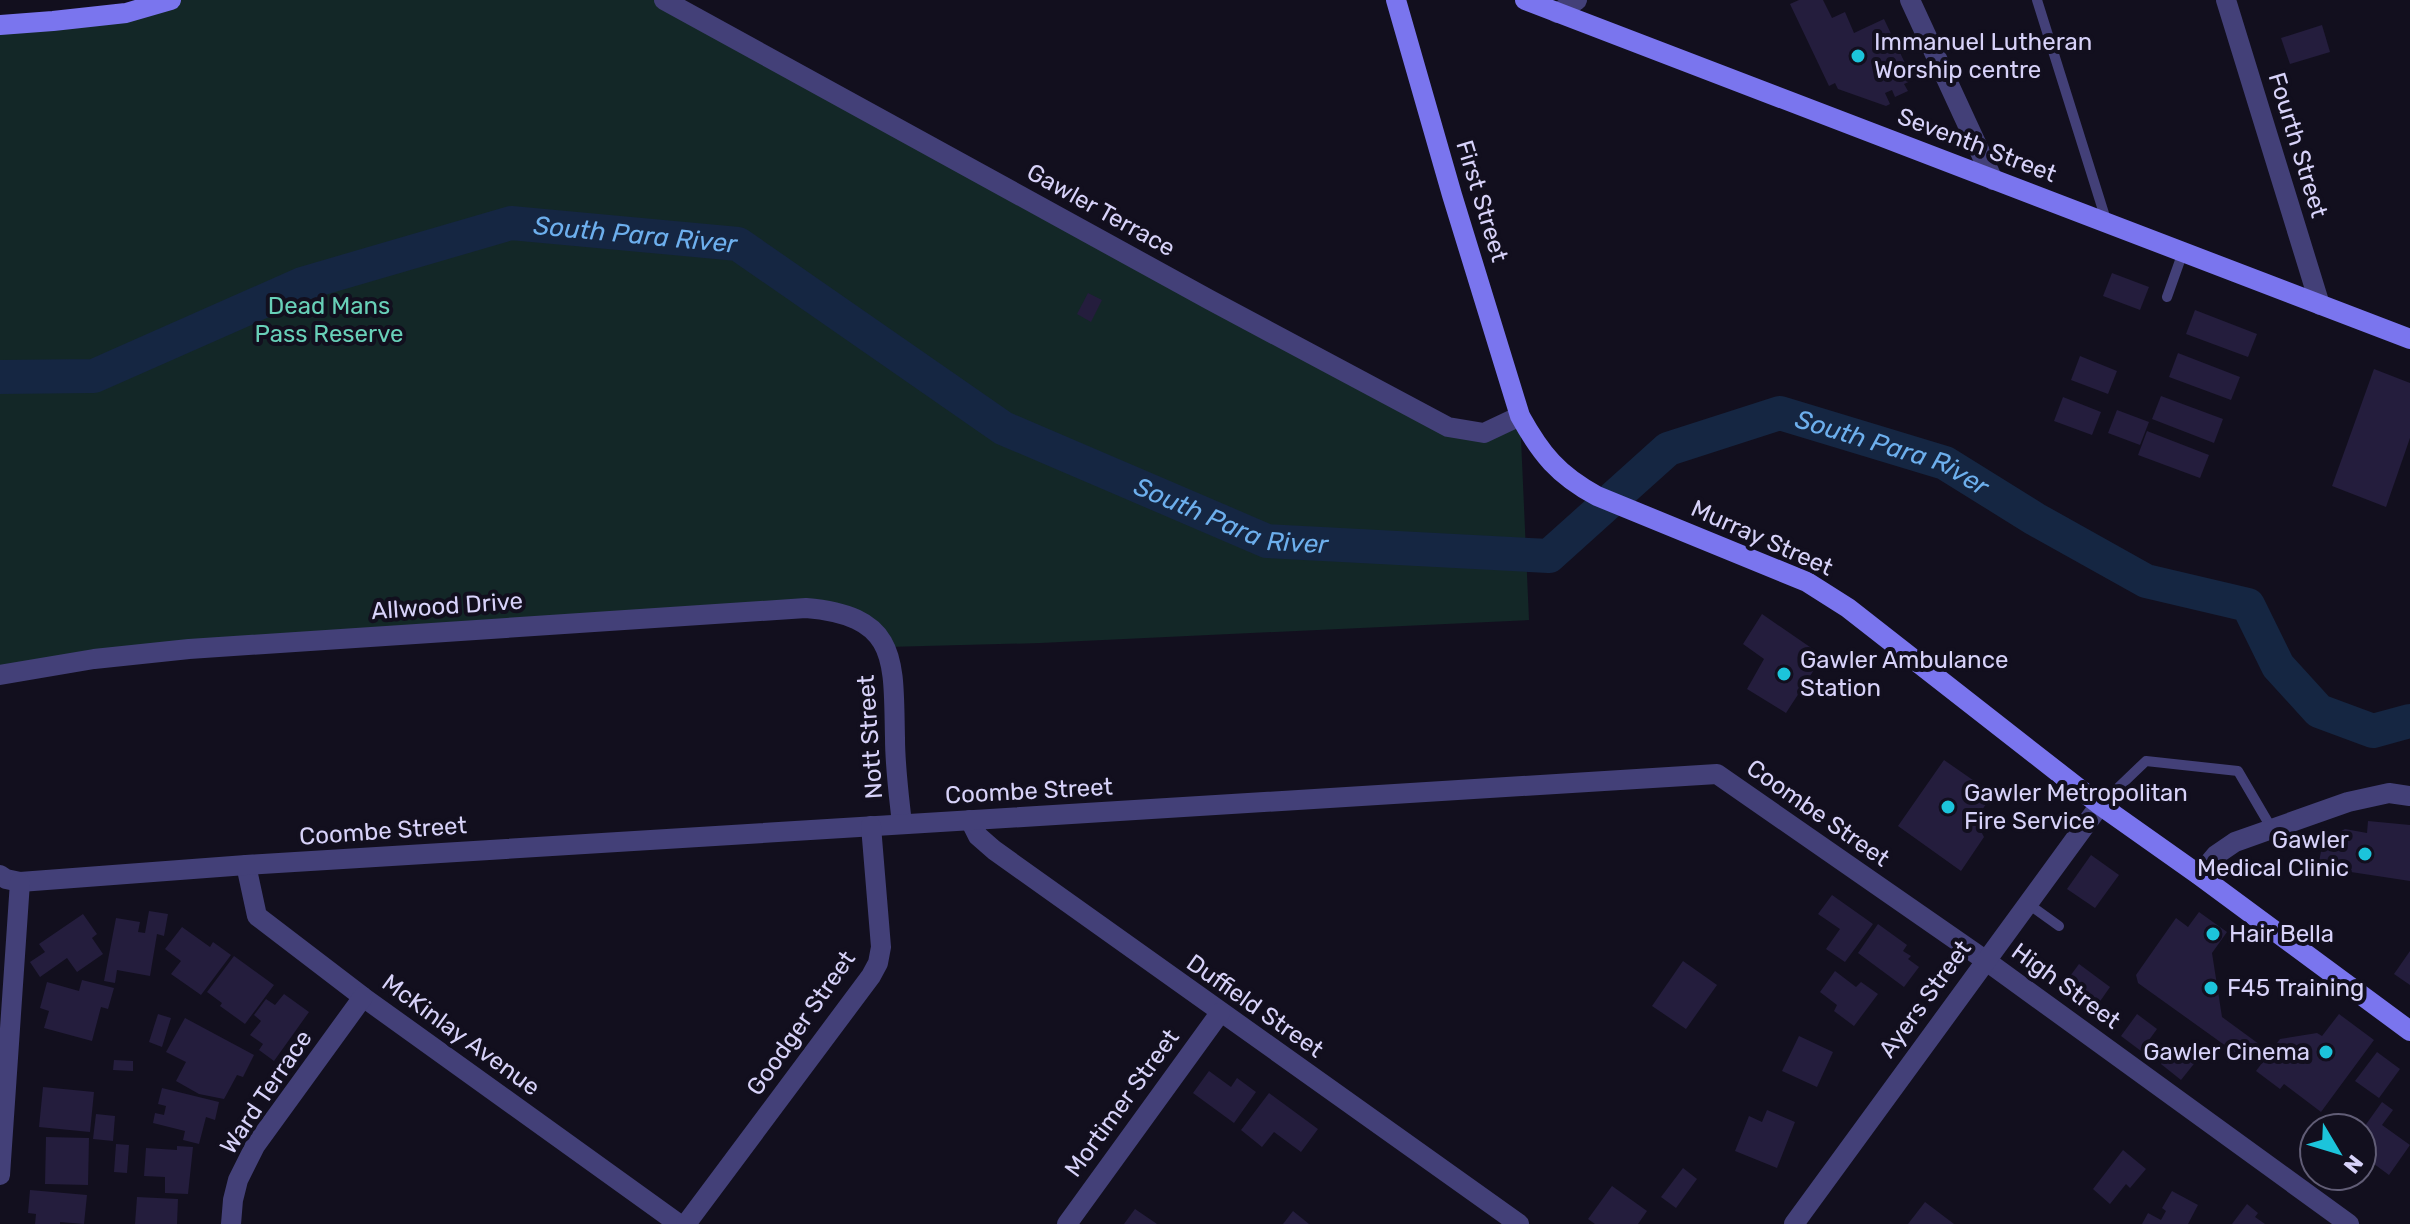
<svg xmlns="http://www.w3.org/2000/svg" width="2410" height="1224" font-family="Rubik,sans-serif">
	<rect width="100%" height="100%" fill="#120f1e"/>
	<polygon fill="#132727" points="171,0 664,0 1448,427 1484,433 1520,416 1529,620 1040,643 887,647 846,615 189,649 0,675 0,25"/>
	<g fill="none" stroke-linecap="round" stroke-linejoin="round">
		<path stroke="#152642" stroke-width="34" id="s1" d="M0 377 94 376 302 284 511 223 738 244 1003 428 1267 541 1549 556 1668 449 1780 413 1945 463 2035 519 2146 581 2248 605 2278 666 2319 711 2373 731 2410 721"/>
	</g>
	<g fill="#241d3d">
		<polygon points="1799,0 1823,0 1832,18 1845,12 1854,33 1884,19 1913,80 1904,84 1908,91 1895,97 1892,90 1885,93 1890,104 1886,106 1838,89 1835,83 1829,86 1790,4"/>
		<polygon points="2322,25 2330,52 2290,64 2281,38"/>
		<polygon points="2112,273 2149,287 2140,310 2103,296"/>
		<polygon points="1088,293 1102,300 1091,322 1077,314"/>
		<polygon points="2195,310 2257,334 2248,357 2186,334"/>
		<polygon points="2178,353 2240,377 2231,400 2169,377"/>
		<polygon points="2080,356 2117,371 2108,394 2071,380"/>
		<polygon points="2374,369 2410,383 2410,438 2386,507 2332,486"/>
		<polygon points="2161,396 2223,419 2214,443 2152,419"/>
		<polygon points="2063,397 2101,412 2092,435 2054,421"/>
		<polygon points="2117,410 2149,422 2140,445 2108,433"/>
		<polygon points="2147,431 2209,455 2200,478 2138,455"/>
		<polygon points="1762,614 1823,656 1786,713 1747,689 1764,659 1743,644"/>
		<polygon points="1944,760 1993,794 1975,820 1984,837 1961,871 1898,826"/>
		<polygon points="2368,821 2410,825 2410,881 2318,867 2323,841 2345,829 2367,833"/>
		<polygon points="2091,855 2119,875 2095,908 2067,889"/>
		<polygon points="1832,895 1873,924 1845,962 1826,949 1840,929 1818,914"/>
		<polygon points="149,911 168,914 164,936 157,934 150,976 117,970 115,983 104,981 116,918 140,922 138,932 145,933"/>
		<polygon points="2199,912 2227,932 2212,953 2222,1017 2263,1047 2251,1064 2138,983 2136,975 2176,918 2188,927"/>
		<polygon points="83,914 97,934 92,938 103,954 77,972 67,958 40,977 30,962 45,952 39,944"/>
		<polygon points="1878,924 1907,945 1903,951 1911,956 1908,959 1919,967 1904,987 1858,953"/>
		<polygon points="182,927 210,947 213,942 231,955 201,995 171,974 181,961 165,949"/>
		<polygon points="2410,951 2410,985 2394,974"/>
		<polygon points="234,956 274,985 245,1024 220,1006 222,1003 207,992"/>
		<polygon points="1683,961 1717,985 1686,1029 1652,1006"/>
		<polygon points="2079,964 2110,987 2094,1010 2062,987"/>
		<polygon points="1835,971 1856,987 1861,982 1878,994 1854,1026 1834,1011 1837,1005 1820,992"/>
		<polygon points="82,980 114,988 108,1009 101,1007 92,1041 44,1028 49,1011 40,1008 47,982 79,991"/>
		<polygon points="284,994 309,1012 274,1061 259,1050 263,1044 250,1035 261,1021 254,1015 266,999 275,1005"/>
		<polygon points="158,1014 171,1018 162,1047 149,1042"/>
		<polygon points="2137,1014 2157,1029 2141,1051 2121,1036"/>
		<polygon points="2339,1014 2374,1040 2321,1112 2284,1084 2280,1089 2256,1071 2280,1039 2317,1033 2322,1036"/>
		<polygon points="185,1018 254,1055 243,1077 237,1075 224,1099 199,1094 176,1081 186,1062 166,1052"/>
		<polygon points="1799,1036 1833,1052 1817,1087 1782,1071"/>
		<polygon points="2176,1044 2197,1060 2181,1080 2161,1064"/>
		<polygon points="2377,1052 2400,1069 2379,1098 2355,1081"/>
		<polygon points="114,1060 133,1061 133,1071 113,1070"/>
		<polygon points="1209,1071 1231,1087 1237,1078 1256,1092 1234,1123 1193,1093"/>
		<polygon points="43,1087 94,1092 90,1132 39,1127"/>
		<polygon points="162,1088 219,1102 215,1120 206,1117 199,1144 183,1140 185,1131 153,1123 155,1113 164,1115 166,1106 158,1104"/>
		<polygon points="1269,1093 1318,1129 1301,1152 1274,1132 1262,1147 1241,1130"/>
		<polygon points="2382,1102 2393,1110 2382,1125 2410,1145 2389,1175 2362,1155 2362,1130"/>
		<polygon points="1767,1110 1795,1122 1777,1168 1735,1151 1749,1116 1762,1122"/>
		<polygon points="96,1114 115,1116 113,1141 93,1139"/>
		<polygon points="46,1137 89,1138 88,1185 45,1184"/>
		<polygon points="116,1144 129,1145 127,1173 114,1172"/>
		<polygon points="177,1146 193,1147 188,1194 165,1193 165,1177 144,1176 146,1148 177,1150"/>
		<polygon points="2123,1150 2146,1169 2130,1188 2126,1184 2110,1204 2093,1189"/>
		<polygon points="1683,1168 1697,1179 1676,1208 1661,1197"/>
		<polygon points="1612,1186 1647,1211 1638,1224 1595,1224 1588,1219"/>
		<polygon points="30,1190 87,1195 84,1224 60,1222 60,1224 35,1224 36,1214 28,1213"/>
		<polygon points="2172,1191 2198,1205 2188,1224 2142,1224 2148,1213 2161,1220 2166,1211 2162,1208"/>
		<polygon points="137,1197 178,1199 177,1224 135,1224"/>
		<polygon points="1925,1202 1954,1224 1908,1224"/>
		<polygon points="2247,1204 2258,1213 2255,1217 2265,1224 2232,1224"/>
		<polygon points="1135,1209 1157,1224 1124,1224"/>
		<polygon points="1293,1211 1309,1224 1283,1224"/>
	</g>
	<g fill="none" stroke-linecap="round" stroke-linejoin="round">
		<g stroke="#434078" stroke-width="10">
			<polyline points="2037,0 2107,223"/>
			<polyline points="2167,297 2183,252"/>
			<polyline points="2100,805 2146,761 2238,771 2272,829"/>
			<polyline points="2027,903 2059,926"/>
		</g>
		<g stroke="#434078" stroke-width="20">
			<polyline points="664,0 1210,300 1448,427 1484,433 1520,416"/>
			<polyline points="1910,0 1993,180"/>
			<polyline points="2226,0 2320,305"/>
			<polyline points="1557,13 1577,0"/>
			<path d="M0 675 94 659 189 649 806 608C900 616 893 661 895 738 895 767 899 796 902 824"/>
			<polyline points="970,820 978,836 994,850 1519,1224"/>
			<polyline points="246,865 257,916 363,997 679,1224"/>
			<polyline points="0,875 6,879 20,882 246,865 1717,774 1985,960 2349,1224"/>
			<polyline points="2199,875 2216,855 2235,842 2348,802 2389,793 2410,796"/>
			<polyline points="0,1175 20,882"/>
			<polyline points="231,1224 233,1200 238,1180 255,1146 363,997"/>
			<polyline points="686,1224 871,976 878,963 881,947 871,826"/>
			<polyline points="1067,1224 1220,1013"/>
			<polyline points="1794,1224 2100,805"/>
		</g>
		<g stroke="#7a75ee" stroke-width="20">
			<path d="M1396 0 1452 195 1520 416C1541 454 1558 475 1597 496L1807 582 1848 608 2100 805 2199 875 2410 1031"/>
			<polyline points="1525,0 2410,339"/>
			<polyline points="0,25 53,21 126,13 171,0"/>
		</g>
	</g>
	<g fill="#1cc4db" stroke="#120f1e" stroke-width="3">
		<circle cx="1858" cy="56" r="8"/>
		<circle cx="1784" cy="674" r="8"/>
		<circle cx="1948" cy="807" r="8"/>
		<circle cx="2365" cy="854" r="8"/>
		<circle cx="2213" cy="934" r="8"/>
		<circle cx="2211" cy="988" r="8"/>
		<circle cx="2326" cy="1052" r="8"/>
	</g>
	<g text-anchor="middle" stroke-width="8" stroke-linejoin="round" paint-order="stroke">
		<g font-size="24" fill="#d7d2f9" stroke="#120f1e" text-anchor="start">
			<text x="1874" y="50">Immanuel Lutheran<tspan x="1874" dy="28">Worship centre</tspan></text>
			<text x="1800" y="668">Gawler Ambulance<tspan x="1800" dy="28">Station</tspan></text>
			<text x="1964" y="801">Gawler Metropolitan<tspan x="1964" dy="28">Fire Service</tspan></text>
			<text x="2349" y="848" text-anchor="end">Gawler<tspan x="2349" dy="28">Medical Clinic</tspan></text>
			<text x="2229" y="942">Hair Bella</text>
			<text x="2227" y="996">F45 Training</text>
			<text x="2310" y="1060" text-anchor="end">Gawler Cinema</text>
		</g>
		<g font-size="24" fill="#d7d2f9" stroke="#120f1e">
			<text transform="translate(1977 145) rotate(21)" y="8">Seventh Street</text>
			<text transform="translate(2298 145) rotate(73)" y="8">Fourth Street</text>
			<text transform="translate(1482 201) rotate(73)" y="8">First Street</text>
			<text transform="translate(1101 210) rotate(29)" y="8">Gawler Terrace</text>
			<text transform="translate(1762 538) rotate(24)" y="8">Murray Street</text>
			<text transform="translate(447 606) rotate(-4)" y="8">Allwood Drive</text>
			<text transform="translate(870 737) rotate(-94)" y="8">Nott Street</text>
			<text transform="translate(1029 791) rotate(-3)" y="8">Coombe Street</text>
			<text transform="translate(1818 813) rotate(35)" y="8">Coombe Street</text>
			<text transform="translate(383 831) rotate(-4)" y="8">Coombe Street</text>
			<text transform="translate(2066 986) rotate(36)" y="8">High Street</text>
			<text transform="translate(1925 999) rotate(-54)" y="8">Ayers Street</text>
			<text transform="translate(1255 1006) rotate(35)" y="8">Duffield Street</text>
			<text transform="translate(801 1023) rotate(-55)" y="8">Goodger Street</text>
			<text transform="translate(461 1035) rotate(36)" y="8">McKinlay Avenue</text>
			<text transform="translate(266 1092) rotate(-56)" y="8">Ward Terrace</text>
			<text transform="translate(1122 1103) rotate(-54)" y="8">Mortimer Street</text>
		</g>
		<g font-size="24" fill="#68d0b8" stroke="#120f1e">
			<text x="329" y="314">Dead Mans<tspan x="329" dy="28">Pass Reserve</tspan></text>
		</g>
		<g font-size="26" font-style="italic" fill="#6dafed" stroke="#120f1e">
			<text dy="9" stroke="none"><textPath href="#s1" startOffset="664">South Para River</textPath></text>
			<text dy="9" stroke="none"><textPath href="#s1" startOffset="2056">South Para River</textPath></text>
			<text dy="9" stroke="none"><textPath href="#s1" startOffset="1336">South Para River</textPath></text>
		</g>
	</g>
	<g transform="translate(2338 1152) rotate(128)"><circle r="38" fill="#120f1e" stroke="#615d76" stroke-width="2"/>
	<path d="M0-6L14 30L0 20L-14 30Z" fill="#1cc4db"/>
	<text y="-12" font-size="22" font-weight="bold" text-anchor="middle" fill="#d7d2f9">N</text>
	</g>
</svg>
